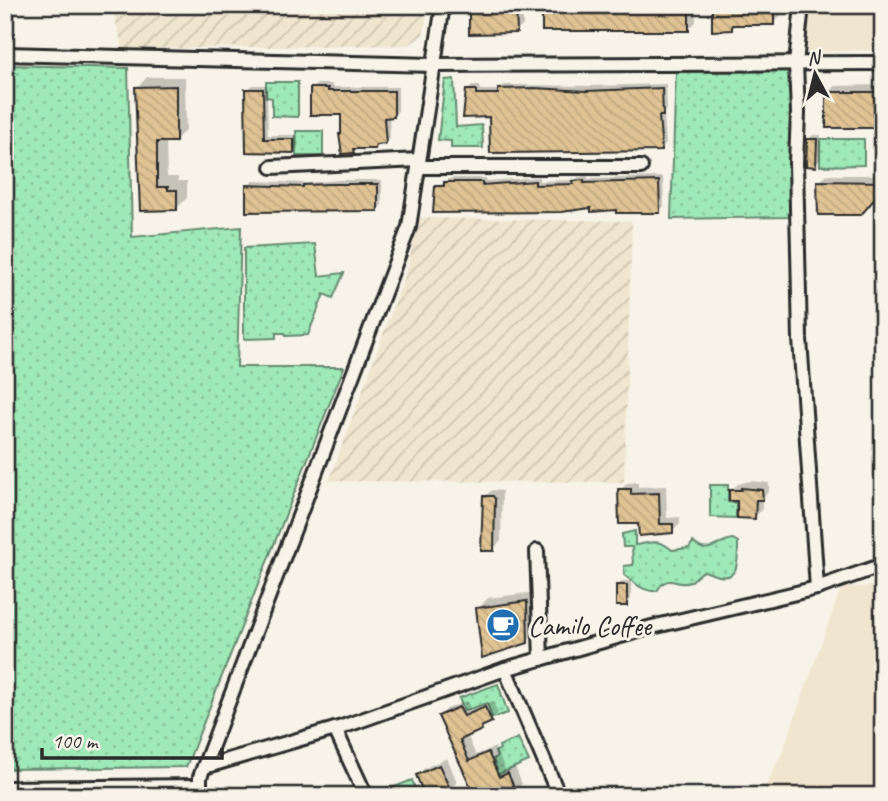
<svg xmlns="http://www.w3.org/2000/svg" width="888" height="801" font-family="Caveat,sans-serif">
	<defs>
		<pattern id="industrial-furrows" width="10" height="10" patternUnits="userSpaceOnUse" patternTransform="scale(1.75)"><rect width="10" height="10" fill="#f0e5cf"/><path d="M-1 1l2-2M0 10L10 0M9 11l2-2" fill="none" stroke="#cec5b2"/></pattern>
		<pattern id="grass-dots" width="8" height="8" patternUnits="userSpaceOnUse" patternTransform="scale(1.75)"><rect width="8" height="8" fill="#9fe8b7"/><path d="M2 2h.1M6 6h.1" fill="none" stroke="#89c79e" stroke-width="1.8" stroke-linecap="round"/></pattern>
		<pattern id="building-back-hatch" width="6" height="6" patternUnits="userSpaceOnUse" patternTransform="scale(1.75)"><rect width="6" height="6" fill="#dfc394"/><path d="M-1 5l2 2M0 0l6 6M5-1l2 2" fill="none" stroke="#c0a880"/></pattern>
	</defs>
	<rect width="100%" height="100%" fill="#f7f3e8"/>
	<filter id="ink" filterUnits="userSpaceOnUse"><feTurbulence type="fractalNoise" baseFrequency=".0143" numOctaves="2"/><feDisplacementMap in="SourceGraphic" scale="14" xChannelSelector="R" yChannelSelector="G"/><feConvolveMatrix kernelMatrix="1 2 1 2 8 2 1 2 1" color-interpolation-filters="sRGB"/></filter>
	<g filter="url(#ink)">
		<g fill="#f0e5cf">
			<polygon points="810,5 883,5 883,50 807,52"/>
			<polygon points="883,585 883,796 761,796 783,751 841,588"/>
		</g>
		<g fill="url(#industrial-furrows)">
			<polygon points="111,5 428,5 423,35 409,45 123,49"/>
			<polygon points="419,218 632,221 624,482 329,481 407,270"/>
		</g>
		<g fill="url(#grass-dots)" stroke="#658a71" stroke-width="2">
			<polygon points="5,65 128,68 132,237 241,227 237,367 344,367 186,767 5,769"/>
			<polygon points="676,69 791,69 790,217 671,219"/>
			<polygon points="454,79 456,127 482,125 483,148 451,148 451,141 438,140 445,80"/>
			<polygon points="266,82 298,82 298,117 272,116 272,98 266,97"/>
			<rect x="296" y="131" width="27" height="25"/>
			<polygon points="820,139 864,139 864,165 820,166"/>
			<polygon points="315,244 319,276 344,273 333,298 324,294 308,335 286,336 285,333 276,333 276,338 244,339 244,248"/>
			<polygon points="710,485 728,485 728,502 736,503 736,518 710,517"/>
			<path d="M635 531V545C652 543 658 538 672 550L689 548 693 542C708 558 718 540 733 539L738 542C738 559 740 583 715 575 711 574 708 572 704 571 697 574 696 579 690 582 676 588 669 571 657 591 644 592 634 583 624 575V566L633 565 632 547H623L622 534Z"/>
			<polygon points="498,684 508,713 492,718 487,703 464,711 459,698"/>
			<polygon points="518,738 529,761 490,778 488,773 497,769 493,759 497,757 495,752 500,749 499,746"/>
			<polygon points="412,780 418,796 380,796 379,793"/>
			<polygon points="190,791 190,796 7,796 7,792"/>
		</g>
		<g fill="#0003">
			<polygon points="471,5 523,5 523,25 516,32"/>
			<polygon points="549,5 696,5 696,22 688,30 544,11"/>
			<polygon points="715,5 784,5 784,12 773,23 737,23 732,29"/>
			<polygon points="821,5 862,5 856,11 821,11"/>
			<polygon points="147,77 185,77 186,130 175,140 166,141 167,177 178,177 178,181 187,181 187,198 177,208 141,209 137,88"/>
			<polygon points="317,84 332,84 332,87 398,87 398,111 393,116 389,116 390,138 385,143 357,148 353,151 342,113 312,89"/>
			<polygon points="666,84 667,109 664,112 666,144 661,149 491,116 467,91 472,86 480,86 480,90 500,90 504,85 516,85 592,86"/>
			<polygon points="252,85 267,85 268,135 298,135 298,147 293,152 248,150 247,89"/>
			<polygon points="883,85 883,213 882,213 882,189 819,182 827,175 882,175 882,127 827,93 835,86"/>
			<polygon points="813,135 821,135 820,160 815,165 809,139"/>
			<polygon points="588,176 588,179 663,177 664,206 660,211 618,209 437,187 451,178 486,178 486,181 539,177 539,181 575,180 579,177"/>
			<polygon points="337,180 382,180 382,205 377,210 248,186 253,181 308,183"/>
			<polygon points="750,481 769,483 769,491 762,498 762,510 754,517 730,491 738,484"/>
			<polygon points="638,482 638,487 666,486 667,518 680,517 680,524 673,531 640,522 620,490 628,483"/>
			<polygon points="492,490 502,491 501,541 494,548 484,497"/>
			<polygon points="622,581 631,581 631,599 627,604 618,586"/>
			<polygon points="537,592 537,631 527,641 478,609 488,598"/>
			<polygon points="467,701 471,710 492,701 498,713 481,728 467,735 476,755 495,747 506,771 515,767 522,784 518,788 521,796 476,796 440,716 447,709"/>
			<polygon points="447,758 457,782 450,789 418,775 425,768"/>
		</g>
		<g fill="url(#building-back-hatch)" stroke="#2b2b2b" stroke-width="2">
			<polygon points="469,5 516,5 517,33 469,34"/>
			<polygon points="712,5 774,5 774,25 732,25 732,30 712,31"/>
			<rect x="542" y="10" width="147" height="21"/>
			<polygon points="176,86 176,142 157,142 157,187 168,187 168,190 177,190 177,210 140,211 135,87"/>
			<polygon points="310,88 328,88 328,91 394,91 394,117 384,118 386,144 376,145 375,149 353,149 354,153 342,154 339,134 341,134 341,115 310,115"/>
			<polygon points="535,88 586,91 662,88 663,116 659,116 662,151 490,153 489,117 463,118 466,90 476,90 476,94 498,94 498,89"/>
			<polygon points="245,89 263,89 264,139 294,139 294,153 246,152"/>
			<rect x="826" y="92" width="57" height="36"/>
			<polygon points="807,139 817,139 816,167 806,166"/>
			<polygon points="584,180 584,183 659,181 660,213 616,213 616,210 591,212 591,208 561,212 433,213 435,186 444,186 444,182 482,182 482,185 535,181 535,185 573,184 572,181"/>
			<polygon points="817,181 883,182 883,189 861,215 818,215"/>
			<polygon points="331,184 378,184 378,211 246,212 246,185 303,187 303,185"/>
			<polygon points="741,488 762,490 763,500 756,500 755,519 737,518 737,501 729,501 729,490 741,490"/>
			<polygon points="618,489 631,489 631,494 659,493 660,524 673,524 673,533 639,536 638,524 619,524"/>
			<polygon points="483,496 493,496 495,499 494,551 481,551"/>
			<rect x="616" y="585" width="11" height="21"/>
			<polygon points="527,601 528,643 482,658 476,608"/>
			<polygon points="459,707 464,716 485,707 492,722 481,727 482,730 460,740 469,761 488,752 499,777 508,773 516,792 508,796 475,796 438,716"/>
			<polygon points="439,765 451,791 440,796 425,796 416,775"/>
		</g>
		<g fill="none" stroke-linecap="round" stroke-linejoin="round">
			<defs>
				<g id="minor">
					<polyline points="802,5 796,64 798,113 796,163 800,339 817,588"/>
					<polyline points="5,54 433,65 883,63"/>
					<polyline points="272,167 419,160"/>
					<polyline points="418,167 641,167"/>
					<polyline points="537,551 541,659"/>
					<polyline points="505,669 559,796"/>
					<polyline points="335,729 366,796"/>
					<polyline points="204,767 342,727 505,669 652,627 817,588 883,565"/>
					<polyline points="5,788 200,786"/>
					<polyline points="200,796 200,777 409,227 443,5"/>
				</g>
			</defs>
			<use href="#minor" stroke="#2b2b2b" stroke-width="18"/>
			<use href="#minor" stroke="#f7f3e8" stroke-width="12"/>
		</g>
	</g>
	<defs>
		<symbol id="cafe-disc" viewBox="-11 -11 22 22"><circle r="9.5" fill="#1f6fb2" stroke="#f7f3e8"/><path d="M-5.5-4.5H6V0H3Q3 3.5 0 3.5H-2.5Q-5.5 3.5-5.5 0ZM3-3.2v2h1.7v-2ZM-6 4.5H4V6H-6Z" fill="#fff"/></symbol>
	</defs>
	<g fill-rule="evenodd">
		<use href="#cafe-disc" x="484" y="606" width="38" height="38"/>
	</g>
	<g text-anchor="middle" stroke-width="6" stroke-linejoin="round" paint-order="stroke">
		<g font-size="28" fill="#2b2b2b" stroke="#f7f3e8" text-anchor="start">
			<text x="528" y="635">Camilo Coffee</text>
		</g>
	</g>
	<rect width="888" height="801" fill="none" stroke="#f7f3e8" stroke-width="28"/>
	<rect x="14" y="14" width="860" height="773" fill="none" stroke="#2b2b2b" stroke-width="2.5" filter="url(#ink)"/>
	<g transform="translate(815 74) rotate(353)" stroke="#f7f3e8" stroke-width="5" paint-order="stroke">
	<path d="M0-5L12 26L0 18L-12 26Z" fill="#2b2b2b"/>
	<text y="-10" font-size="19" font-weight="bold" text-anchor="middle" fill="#2b2b2b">N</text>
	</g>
	<path d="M42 748v10h180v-10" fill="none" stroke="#2b2b2b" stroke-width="3.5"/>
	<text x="52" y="748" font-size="21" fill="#2b2b2b" stroke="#f7f3e8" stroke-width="5" paint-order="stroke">100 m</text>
</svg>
